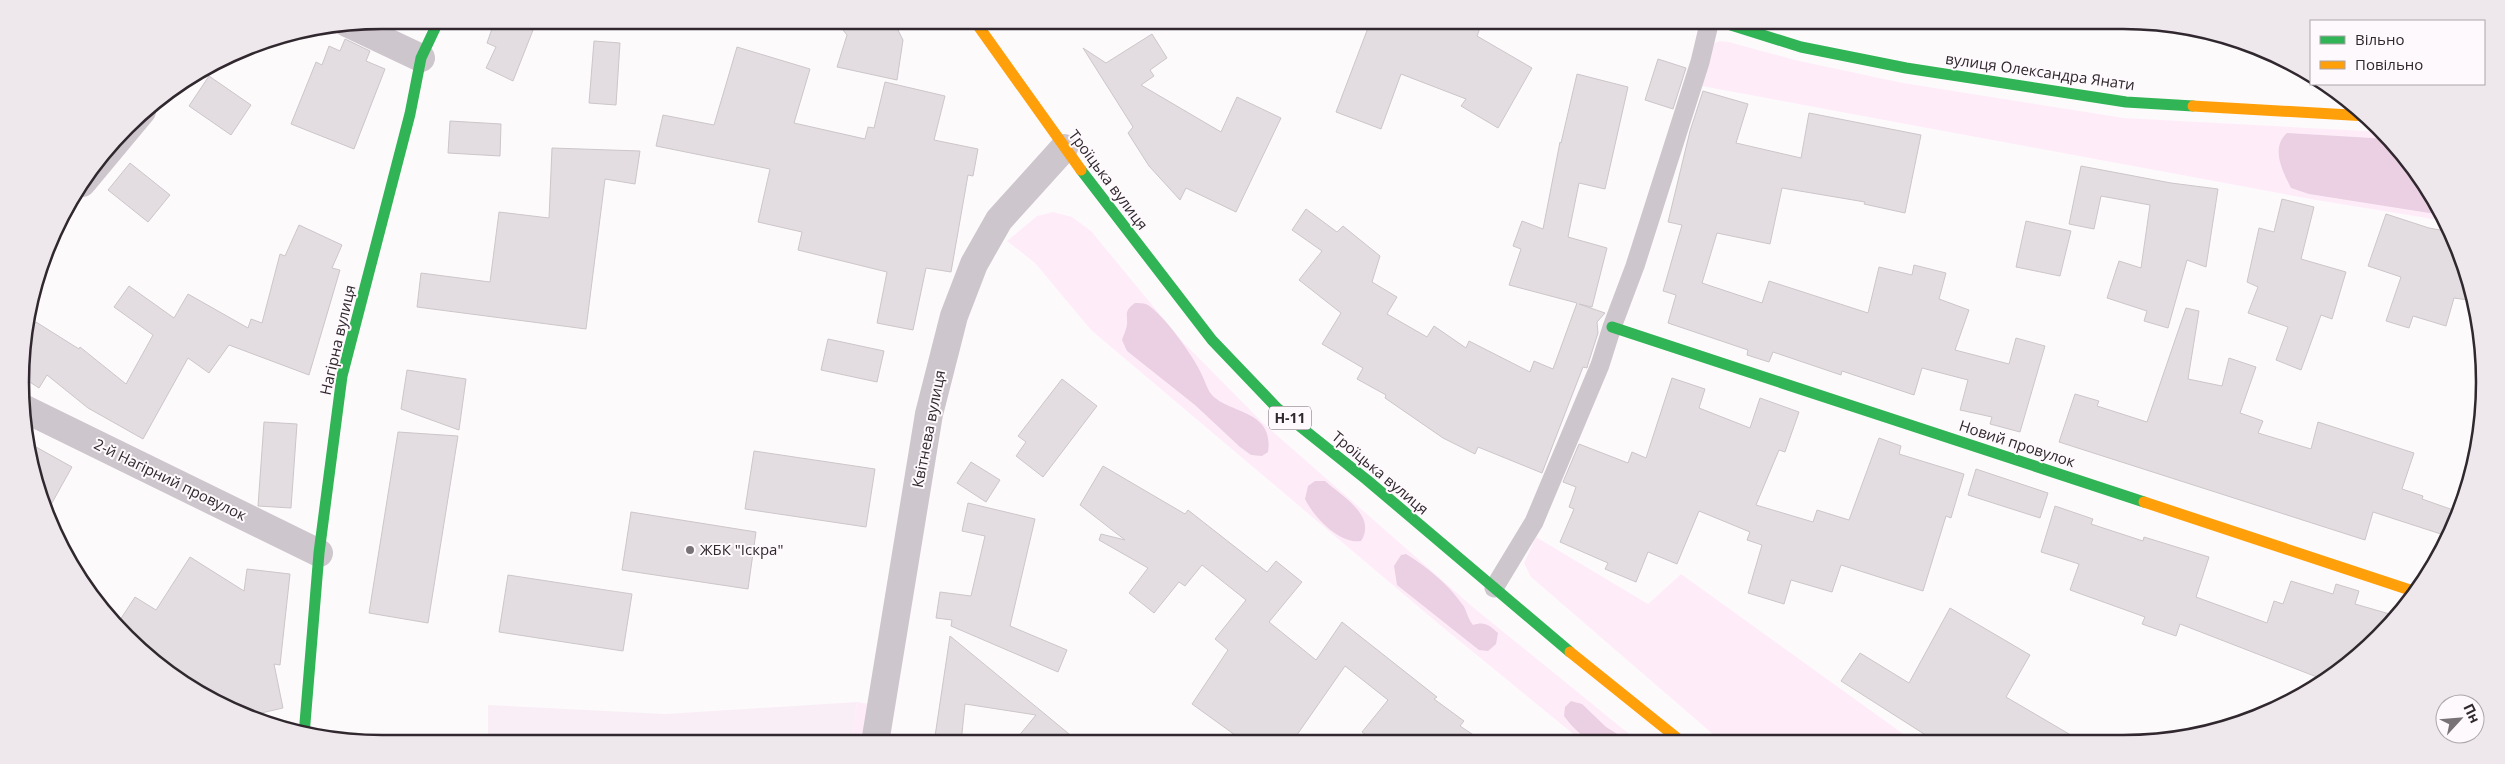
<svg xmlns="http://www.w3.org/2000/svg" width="2505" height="764" font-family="'Open Sans',sans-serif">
	<rect width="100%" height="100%" fill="#fdfafc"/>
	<polygon fill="#f9eef5" points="857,702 850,743 488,744 488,705 665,714"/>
	<g fill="#feedf9">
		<polygon points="1720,41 1729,42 1795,60 1903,83 2124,118 2384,132 2424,181 2445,221 2316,200 1696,85 1712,44"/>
		<polygon points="1053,212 1072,217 1091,231 1181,340 1263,423 1474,608 1639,742 1583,742 1440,625 1091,330 1035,263 1007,241 1037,216"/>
		<polygon points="1536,537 1648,604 1681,574 1913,741 1722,742 1531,577 1524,563"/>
		<polygon points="857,702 869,704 863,743 850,743"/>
	</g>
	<g fill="#ebcfe3">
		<path d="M2287 133 2389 139 2424 181 2442 215 2309 194 2291 188C2283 172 2270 148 2287 133Z"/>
		<path d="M1135 303C1138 303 1143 303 1146 304 1163 313 1193 356 1201 373 1204 379 1206 385 1209 391 1224 415 1275 407 1268 452L1262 456 1251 455 1240 447 1195 405 1127 351 1122 340C1123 336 1125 333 1126 329 1130 317 1121 313 1135 303Z"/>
		<path d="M1315 481H1325C1343 497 1377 516 1361 541 1340 545 1313 516 1305 499L1308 486Z"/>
		<path d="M1406 554C1427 567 1448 584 1462 604 1467 610 1467 618 1473 625 1485 621 1489 625 1498 633L1496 644 1488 651 1479 650 1397 585 1394 566 1401 555Z"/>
		<path d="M1571 701 1582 704 1606 727 1630 742C1595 742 1587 746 1564 716L1565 707Z"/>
	</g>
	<g fill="#e3dde2" stroke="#ccc6c9">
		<polygon points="495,20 537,20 513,81 486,68 496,47 487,43"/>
		<polygon points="835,20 893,20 903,40 897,80 837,67 847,35"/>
		<polygon points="1371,20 1483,20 1477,36 1532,68 1498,128 1461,106 1466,99 1401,74 1381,129 1336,112"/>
		<polygon points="1152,34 1167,58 1150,70 1154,76 1141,85 1221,132 1237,97 1281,118 1236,212 1186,188 1180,200 1149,166 1128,133 1133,127 1083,48 1106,63"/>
		<polygon points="345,39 370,51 366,61 385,69 354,149 291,124 316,62 322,65 329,46 340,51"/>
		<polygon points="594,41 620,43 616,105 589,103"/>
		<polygon points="737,47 810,69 794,123 865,139 868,127 874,128 885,82 945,96 934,140 978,149 973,176 968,175 951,272 926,268 913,330 877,323 887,272 798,250 802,232 758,222 770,169 656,146 663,115 714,125"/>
		<polygon points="1658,59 1686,68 1673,109 1645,100"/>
		<polygon points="1577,74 1628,87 1605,189 1579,183 1568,237 1607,248 1592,307 1579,304 1605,313 1597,322 1598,333 1588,364 1587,368 1583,367 1542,473 1478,447 1475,454 1443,438 1385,398 1386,395 1357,379 1363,368 1322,344 1341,313 1299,280 1322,251 1292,230 1306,209 1337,232 1343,226 1380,256 1372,282 1397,297 1387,314 1427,337 1434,326 1466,348 1469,341 1530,372 1534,361 1553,369 1577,303 1509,285 1521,249 1513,246 1522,221 1543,229 1560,142 1561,143"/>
		<polygon points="209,76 251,105 231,135 189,106"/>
		<polygon points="1703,91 1748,104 1736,143 1801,158 1809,113 1921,135 1905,213 1864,204 1865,202 1782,188 1770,244 1717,233 1702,283 1762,303 1769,281 1868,313 1879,267 1912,275 1914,265 1946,273 1939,299 1969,310 1955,350 2009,364 2016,338 2045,346 2020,432 1990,424 1992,417 1960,410 1968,380 1922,368 1914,395 1842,371 1841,375 1773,352 1769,362 1747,355 1748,350 1668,323 1676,295 1663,291 1682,225 1668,222 1690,131"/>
		<polygon points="450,121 501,124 500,156 448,153"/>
		<polygon points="552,148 640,151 635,184 605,179 586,329 417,307 421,273 490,282 499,212 549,218"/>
		<polygon points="130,163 170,195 148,222 108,190"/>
		<polygon points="2081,166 2171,183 2218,189 2206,267 2187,260 2168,328 2144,321 2147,311 2107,298 2119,261 2141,268 2150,205 2101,196 2094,229 2069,224"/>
		<polygon points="2282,199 2314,207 2301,259 2346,272 2332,319 2321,315 2301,370 2276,360 2288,327 2248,313 2258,287 2247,282 2259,228 2274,232"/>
		<polygon points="2386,214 2429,228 2451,232 2458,244 2475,301 2454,298 2446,326 2413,316 2409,328 2386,321 2401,277 2368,266"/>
		<polygon points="2026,221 2071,231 2060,276 2016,267"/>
		<polygon points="299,225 342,245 332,268 340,270 309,375 229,345 209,373 188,358 143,439 88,408 47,375 39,388 22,377 23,343 36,322 79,349 80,347 126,384 153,335 114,307 129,286 174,318 188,294 248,328 251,319 262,323 280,254 285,256"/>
		<polygon points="2186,308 2199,311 2188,379 2222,386 2229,358 2256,367 2240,413 2263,421 2258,433 2311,449 2318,422 2414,453 2402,489 2423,496 2422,499 2456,511 2447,536 2373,512 2365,540 2059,442 2075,394 2099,401 2097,406 2147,422"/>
		<polygon points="828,339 884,351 877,382 821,370"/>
		<polygon points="407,370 466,379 459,430 401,409"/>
		<polygon points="1672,378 1705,389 1699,408 1750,428 1760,398 1799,412 1785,452 1779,450 1756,505 1813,522 1817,510 1849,520 1879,438 1901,446 1899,454 1964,474 1951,518 1946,516 1923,591 1841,565 1832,592 1791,580 1784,604 1748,593 1762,545 1747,540 1750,532 1699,511 1677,564 1648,552 1636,582 1605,569 1608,563 1560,542 1574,509 1569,507 1576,487 1563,482 1579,444 1628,463 1632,452 1646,458"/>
		<polygon points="1062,379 1097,406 1043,477 1016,456 1026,442 1018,436"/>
		<polygon points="264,422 297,424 291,508 258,506"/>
		<polygon points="398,432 458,436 428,623 369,613"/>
		<polygon points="27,442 72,467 48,510 32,475"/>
		<polygon points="754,451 875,469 866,527 745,509"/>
		<polygon points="971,462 1000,480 986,502 957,483"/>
		<polygon points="1103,466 1185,514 1188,510 1267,572 1276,561 1302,582 1269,622 1316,660 1342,622 1437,697 1434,699 1464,721 1460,726 1484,742 1376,742 1362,732 1388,700 1345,666 1292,742 1246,743 1192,704 1228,650 1215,639 1246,600 1202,565 1185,586 1179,582 1154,613 1129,593 1148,568 1099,540 1101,534 1125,540 1080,505"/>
		<polygon points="1976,469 2048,493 2040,518 1968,495"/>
		<polygon points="968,503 1035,519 1010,626 1067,650 1058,672 951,626 952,620 936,618 940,592 971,596 985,536 962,531"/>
		<polygon points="2055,506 2093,519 2091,524 2143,541 2144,537 2209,557 2196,597 2267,623 2274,601 2283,604 2291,581 2333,594 2336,584 2359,591 2355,604 2393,615 2362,654 2322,679 2180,624 2176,636 2142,624 2145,617 2070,590 2079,564 2041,552"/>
		<polygon points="631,512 756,532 748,589 622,570"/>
		<polygon points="190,557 244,591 247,569 290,574 280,665 274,664 283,708 244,717 181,683 126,638 116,626 135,597 156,610"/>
		<polygon points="508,575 632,594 623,651 499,632"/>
		<polygon points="1950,608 2030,655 2006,697 2081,741 1935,741 1841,681 1860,653 1909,683"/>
		<polygon points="950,636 1040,710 1080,743 1013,743 1036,715 965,704 961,743 934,743"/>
	</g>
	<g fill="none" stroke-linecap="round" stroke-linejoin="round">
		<polyline stroke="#cdc6cc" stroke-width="19" points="1494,588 1534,522 1600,365 1612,327 1635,266 1700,62 1710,20"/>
		<g stroke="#cdc6cc" stroke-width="28">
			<polyline points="347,23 421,58"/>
			<polyline points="82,183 142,111"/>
			<polyline points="21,407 319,553"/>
			<polyline points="875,743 929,414 954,316 974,264 999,220 1064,148"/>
		</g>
		<g stroke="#30b455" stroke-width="11">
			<polyline points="1715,20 1801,47 1906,68 2126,102 2193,106"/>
			<polyline points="1081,170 1212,340 1277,408 1367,480 1570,652"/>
			<polyline points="1612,327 2144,502"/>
			<polyline points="304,735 319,553 342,376 410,114 421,58 439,20"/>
		</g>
		<g stroke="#ff9f0a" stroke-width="11">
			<polyline points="974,20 1081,170"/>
			<polyline points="2193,106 2367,116"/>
			<polyline points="2144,502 2413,591"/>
			<polyline points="1570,652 1682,742"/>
		</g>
	</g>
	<circle fill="#787276" stroke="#fef9fc" stroke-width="2" cx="690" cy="550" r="5"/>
	<g text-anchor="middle" stroke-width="4" stroke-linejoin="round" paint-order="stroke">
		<rect fill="#fef9fc" stroke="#6e676c" stroke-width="1" x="1269" y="406.5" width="42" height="23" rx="4"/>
		<g font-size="14" font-weight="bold" fill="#30282e">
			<text x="1290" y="423">Н-11</text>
		</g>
		<g font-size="15" fill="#30282e" stroke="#fef9fc">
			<text transform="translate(2040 72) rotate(8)" y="5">вулиця Олександра Янати</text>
			<text transform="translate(1108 180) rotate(53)" y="5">Троїцька вулиця</text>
			<text transform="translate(338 340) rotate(-77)" y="5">Нагірна вулиця</text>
			<text transform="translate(929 429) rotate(-79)" y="5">Квітнева вулиця</text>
			<text transform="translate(2017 444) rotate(18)" y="5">Новий провулок</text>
			<text transform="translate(1380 473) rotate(40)" y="5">Троїцька вулиця</text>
			<text transform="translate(170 480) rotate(26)" y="5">2-й Нагірний провулок</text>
		</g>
		<g font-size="15" fill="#30282e" stroke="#fef9fc" text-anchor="start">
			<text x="700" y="555">ЖБК "Іскра"</text>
		</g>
	</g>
	<path d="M0 0H2505V764H0ZM382 29H2123A353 353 0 0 1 2476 382V382A353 353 0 0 1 2123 735H382A353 353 0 0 1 29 382V382A353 353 0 0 1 382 29Z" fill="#eee8ec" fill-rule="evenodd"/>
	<path fill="none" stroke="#30282e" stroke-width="2.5" d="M382 29H2123A353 353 0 0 1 2476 382V382A353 353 0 0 1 2123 735H382A353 353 0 0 1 29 382V382A353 353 0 0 1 382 29Z"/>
	<rect x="2310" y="20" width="175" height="65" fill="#fef9fc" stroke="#aca5aa"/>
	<rect x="2320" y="36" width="25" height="8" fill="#30b455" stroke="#aca5aa"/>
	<text x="2355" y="45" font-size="15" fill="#30282e">Вільно</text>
	<rect x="2320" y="61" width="25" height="8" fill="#ff9f0a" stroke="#aca5aa"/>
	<text x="2355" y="70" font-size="15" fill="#30282e">Повільно</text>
	<g transform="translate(2460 719) rotate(64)"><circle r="24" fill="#fef9fc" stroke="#aca5aa"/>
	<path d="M0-4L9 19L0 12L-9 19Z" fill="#787276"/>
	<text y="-8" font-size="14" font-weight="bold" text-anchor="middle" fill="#30282e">Пн</text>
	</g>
</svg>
